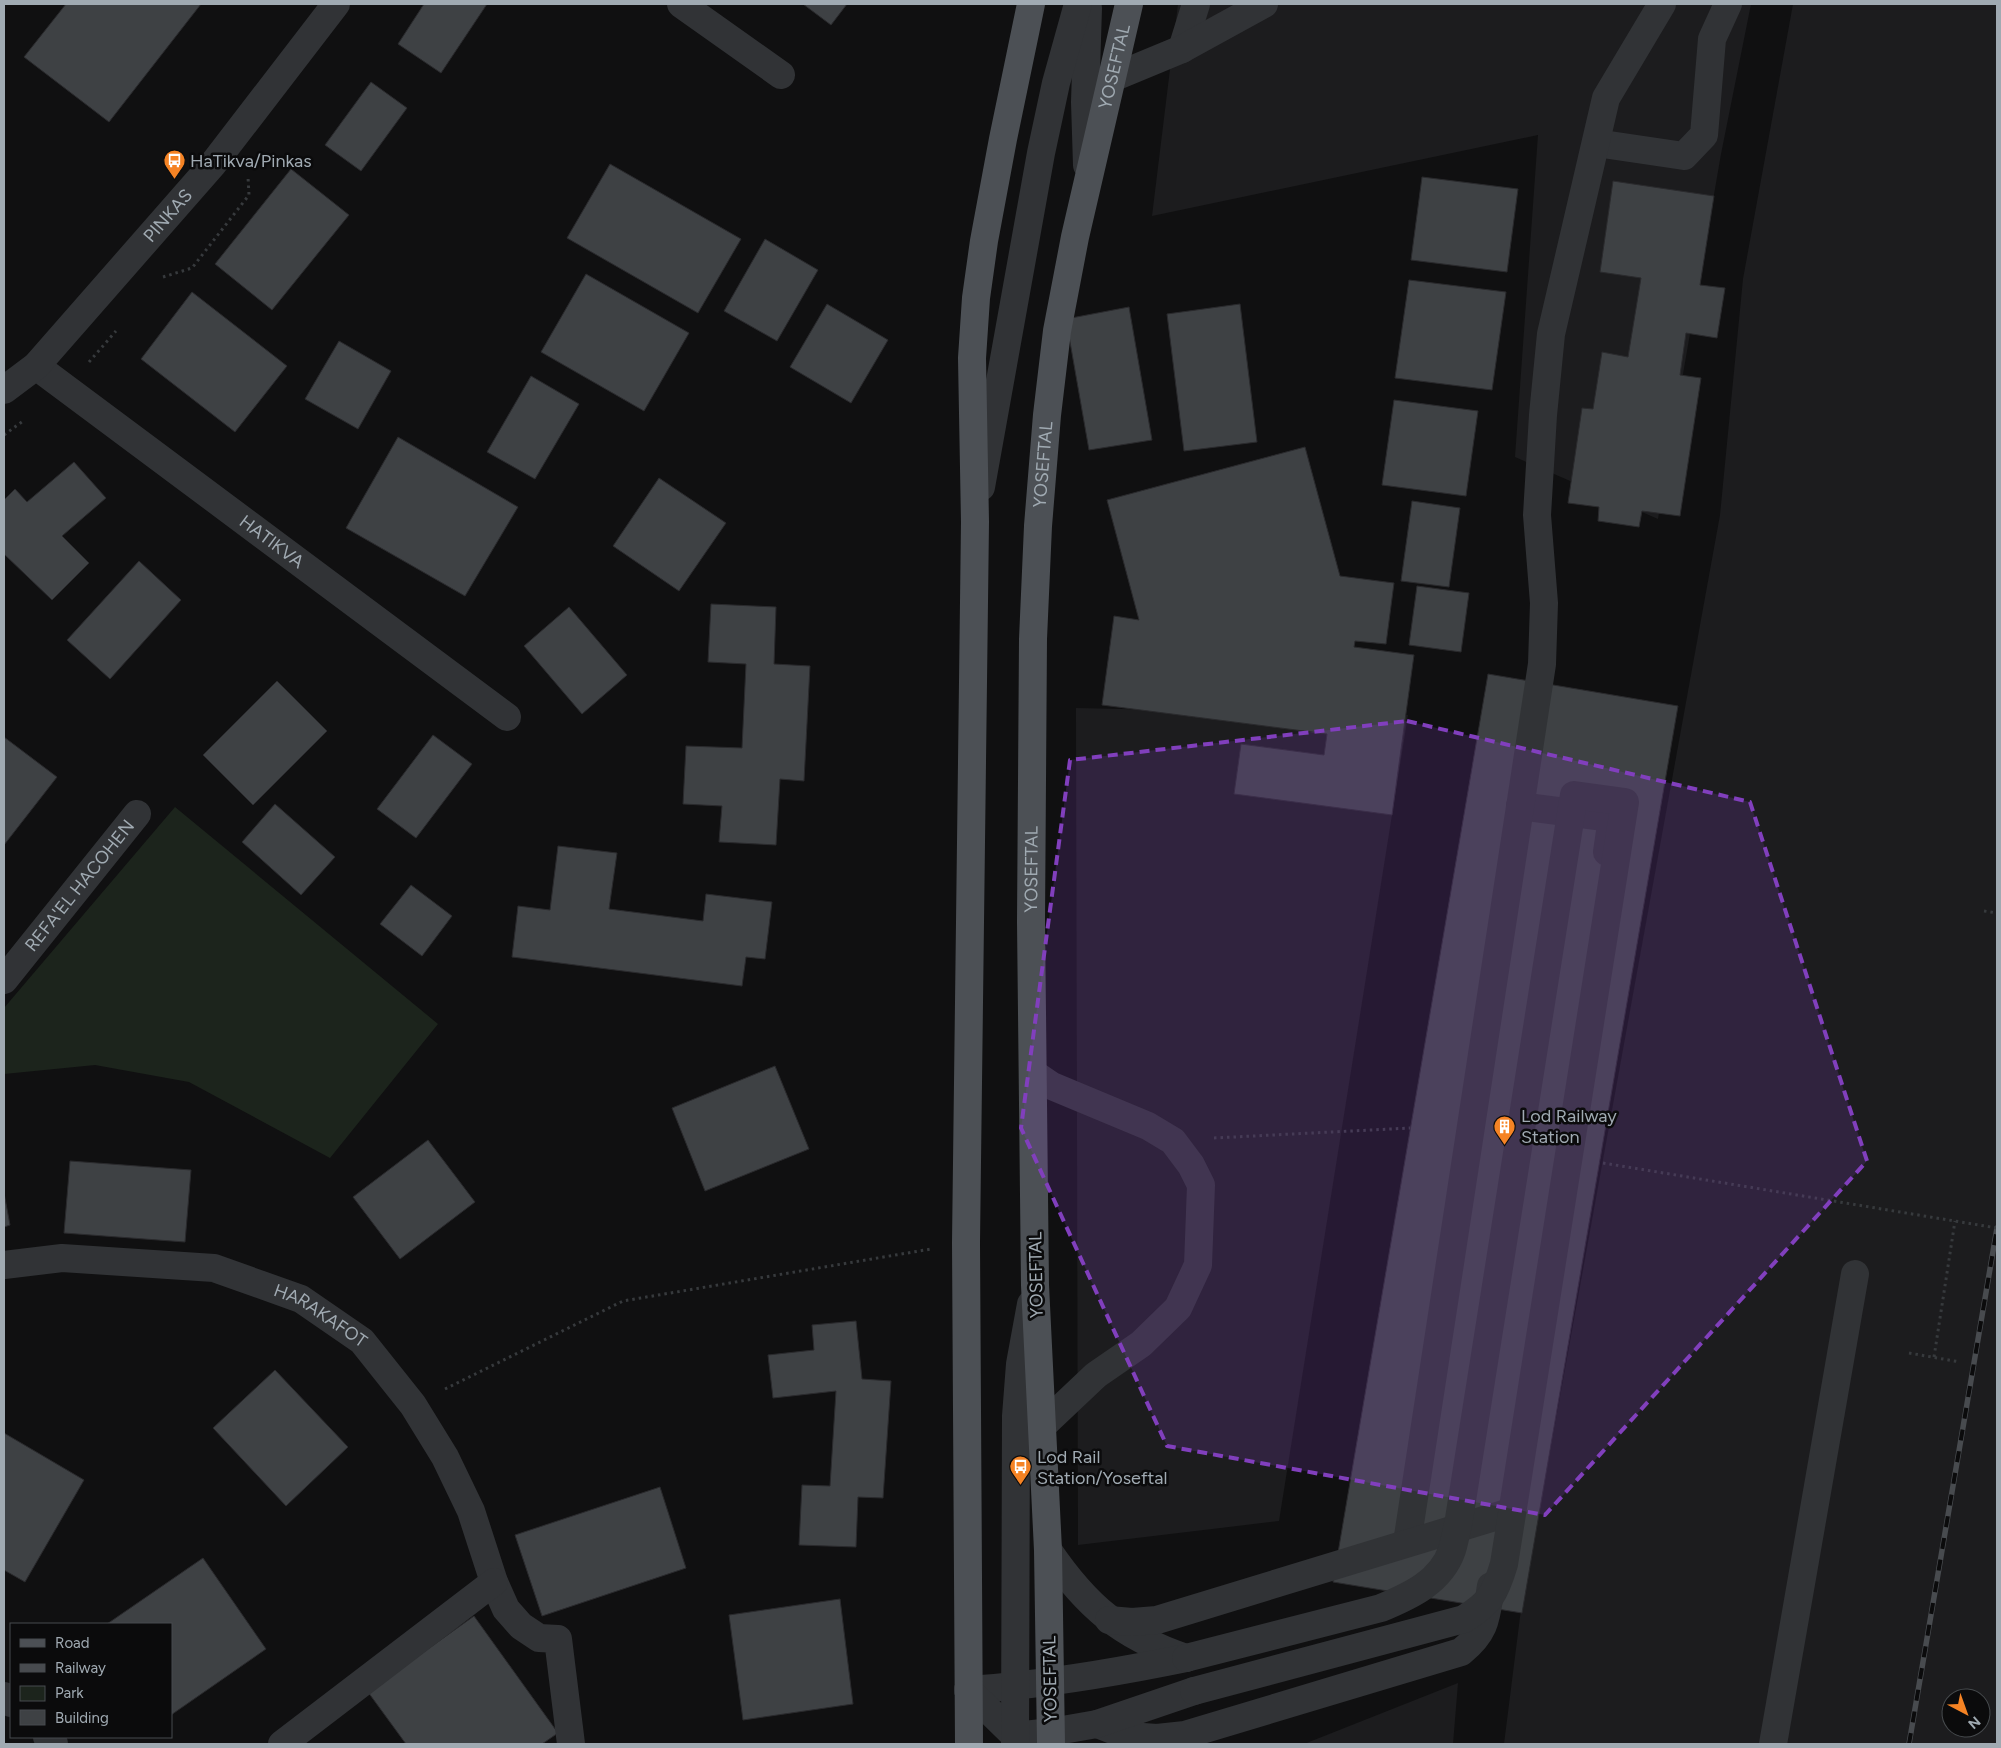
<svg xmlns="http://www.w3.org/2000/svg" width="2001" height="1748" font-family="Figtree,sans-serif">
	<rect width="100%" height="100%" fill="#101011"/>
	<g fill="#1c1c1e" fill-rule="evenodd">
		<polygon points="1178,4 1751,4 1721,154 1658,519 1515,457 1538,135 1152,216"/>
		<path d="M1793 4H1997V1744H1504L1520 1617 1720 515 1743 279ZM1951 1698H1981V1728H1951Z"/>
		<polygon points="1076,708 1408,715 1279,1521 1078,1545"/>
		<polygon points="1458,1683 1453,1744 1304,1744"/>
	</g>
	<polygon fill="#1c241c" points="175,807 438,1024 330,1158 189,1082 95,1065 4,1074 4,1008"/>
	<g fill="#3e4144" stroke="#2a2a2d">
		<polygon points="66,4 201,4 109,122 24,57"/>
		<polygon points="424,4 487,4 441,73 398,44"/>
		<polygon points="803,4 847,4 831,25"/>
		<polygon points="371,82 407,108 361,171 325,145"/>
		<polygon points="610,164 741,239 698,313 567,238"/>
		<polygon points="291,169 349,215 272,310 215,264"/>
		<polygon points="1422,177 1518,189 1507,272 1411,260"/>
		<polygon points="1613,181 1714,196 1700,285 1725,288 1717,338 1686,333 1680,375 1701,378 1680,516 1642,511 1639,527 1598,521 1599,507 1568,503 1582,408 1593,409 1602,352 1628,357 1641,278 1600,272"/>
		<polygon points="765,239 818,270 777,341 724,311"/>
		<polygon points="586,274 689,333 644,411 541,352"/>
		<polygon points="1409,280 1506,292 1492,390 1395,378"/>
		<polygon points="192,292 287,366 235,432 141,359"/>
		<polygon points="827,304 888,340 851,403 790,367"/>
		<polygon points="1240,304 1257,442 1184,451 1167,314"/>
		<polygon points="1129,307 1152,440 1089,450 1066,319"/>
		<polygon points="339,341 391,371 358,429 305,399"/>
		<polygon points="531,376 579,404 535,479 487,452"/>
		<polygon points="1394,400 1478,411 1466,496 1382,485"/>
		<polygon points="398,437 518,507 465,596 346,528"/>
		<polygon points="1305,447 1340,576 1394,583 1386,644 1355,641 1354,647 1414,655 1392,815 1234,794 1241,744 1324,755 1327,734 1102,705 1114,616 1139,620 1107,500"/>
		<polygon points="74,462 106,498 62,536 89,563 52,600 4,554 4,500 15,489 27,502"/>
		<polygon points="659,478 726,523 679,591 613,546"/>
		<polygon points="1412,501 1460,508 1449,587 1401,581"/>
		<polygon points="139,561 181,600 110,679 67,640"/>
		<polygon points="1417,586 1469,593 1461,652 1409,645"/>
		<polygon points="711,604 776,607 774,664 810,666 804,781 780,779 776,845 719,842 722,806 683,804 686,746 742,748 746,664 708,662"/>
		<polygon points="569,607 627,675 582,714 524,646"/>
		<polygon points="1488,674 1678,706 1522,1613 1333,1582"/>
		<polygon points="277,681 327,731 253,805 203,755"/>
		<polygon points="433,735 472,764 416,838 377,809"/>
		<polygon points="4,737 57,777 4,845"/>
		<polygon points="275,804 335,857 301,895 242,842"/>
		<polygon points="558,846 617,853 609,909 703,921 706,894 772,902 765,959 746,957 742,986 512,957 518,906 550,910"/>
		<polygon points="411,885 452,916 422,956 380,924"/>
		<polygon points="775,1066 809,1149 705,1191 672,1108"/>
		<polygon points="428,1140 475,1202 400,1259 353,1197"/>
		<polygon points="70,1161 191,1170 185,1242 64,1233"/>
		<polygon points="4,1193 10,1225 4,1227"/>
		<polygon points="856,1321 862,1379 891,1381 883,1498 858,1497 856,1547 799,1545 802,1485 830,1486 836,1391 773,1398 768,1355 814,1350 812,1325"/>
		<polygon points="275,1370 348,1447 286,1506 213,1428"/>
		<polygon points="4,1433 84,1480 25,1582 4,1570"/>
		<polygon points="660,1487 686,1568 542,1616 515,1535"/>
		<polygon points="203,1558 266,1649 171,1715 171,1624 107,1624"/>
		<polygon points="840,1599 853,1704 743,1720 729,1615"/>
		<polygon points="474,1616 558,1733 542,1744 406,1744 368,1692"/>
	</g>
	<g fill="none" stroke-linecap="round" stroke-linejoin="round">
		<g stroke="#373a3d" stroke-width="3" stroke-dasharray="2.5 4" stroke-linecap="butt">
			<polyline points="163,277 192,268 249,195 248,177"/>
			<polyline points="89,362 116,331"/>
			<polyline points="4,435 23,421"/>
			<polyline points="1984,911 1997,913"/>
			<polyline points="1214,1138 1410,1128"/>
			<polyline points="1909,1353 1960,1362"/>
			<polyline points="1934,1357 1955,1221"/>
			<polyline points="445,1389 623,1301 931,1249"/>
		</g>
		<g stroke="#313336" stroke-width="28">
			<polyline points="681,4 781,75"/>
			<polyline points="1182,49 1196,4"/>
			<polyline points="1112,78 1182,49 1264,4"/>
			<polyline points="1596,143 1684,156 1704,135 1712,39 1728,4"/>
			<polyline points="1087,165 1085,102 1088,8"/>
			<path id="s1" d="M36 366 507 717"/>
			<path id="s2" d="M4 390 36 366 213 164 336 4"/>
			<polyline points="981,487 1041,153 1056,83 1078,4"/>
			<polyline points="1520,806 1612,818 1607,852"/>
			<path id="s3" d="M4 980 137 814"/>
			<polyline points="1033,1073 1052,1086 1148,1126 1173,1141 1191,1165 1201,1185 1198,1265 1178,1308 1141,1344 1096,1375 1041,1427"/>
			<path id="s4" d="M4 1265 62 1258 214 1268 301 1299 362 1341 413 1405 445 1457 471 1511 494 1582 506 1609 521 1626 539 1638 558 1639 571 1744"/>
			<polyline points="1407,1543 1542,664 1544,603 1537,515 1543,415 1551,334 1606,98 1662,4"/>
			<path d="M1048 1550C1086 1606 1121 1636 1186 1658"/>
			<polyline points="1109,1620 1132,1622 1157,1620 1504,1514"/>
			<path d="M968 1690C1042 1685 1113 1673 1186 1658"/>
			<polyline points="968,1690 1015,1736"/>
			<polyline points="4,1696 11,1703"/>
			<path d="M1097 1724 1128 1736 1157 1738 1185 1735 1461 1652C1487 1631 1486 1617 1491 1586"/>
			<polyline points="1015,1736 1051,1732 1097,1724 1194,1691"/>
			<polyline points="47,1737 54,1744"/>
			<polyline points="282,1744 494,1582"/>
			<polyline points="1015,1744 1016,1416 1020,1364 1031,1304"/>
			<polyline points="1773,1744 1855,1274"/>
		</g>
		<g stroke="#4c5055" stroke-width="28">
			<polyline points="969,1744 966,1243 975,522 972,358 976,298 984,241 1003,139 1031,4"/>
			<path id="s5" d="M1051 1744 1048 1550 1035 1285 1031 922 1033 639 1038 526 1047 415 1057 331 1075 237 1129 4"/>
		</g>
		<defs>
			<polyline id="rail" points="1909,1744 1997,1228"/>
		</defs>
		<use href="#rail" stroke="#484b4f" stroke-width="5.5"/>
		<use href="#rail" stroke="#0b0b0c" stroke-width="4" stroke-dasharray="11" stroke-linecap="butt"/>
		<polyline stroke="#373a3d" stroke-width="3" stroke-dasharray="2.5 4" stroke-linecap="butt" points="1603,1163 1997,1228"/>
		<path stroke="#313336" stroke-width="28" d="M1186 1658 1381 1608C1410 1596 1441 1582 1452 1550 1455 1540 1457 1529 1459 1519L1574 795 1625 802 1504 1564C1495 1594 1490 1603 1464 1619L1194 1691"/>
	</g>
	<path fill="#813fbd" fill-opacity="0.2" stroke="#813fbd" stroke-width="4" stroke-dasharray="10 6" stroke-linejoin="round" d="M1407 721 1750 802 1867 1161 1545 1515 1167 1446 1021 1128 1070 760Z"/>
	<defs>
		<symbol id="bus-pin" viewBox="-11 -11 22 30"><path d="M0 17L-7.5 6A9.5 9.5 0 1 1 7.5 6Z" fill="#f58324" stroke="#0b0b0c"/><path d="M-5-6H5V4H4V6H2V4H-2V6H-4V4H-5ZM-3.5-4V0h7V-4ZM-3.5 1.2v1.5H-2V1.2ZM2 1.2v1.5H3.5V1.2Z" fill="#fff"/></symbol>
		<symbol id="building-pin" viewBox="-11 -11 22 30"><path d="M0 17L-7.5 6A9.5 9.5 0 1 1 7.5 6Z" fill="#f58324" stroke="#0b0b0c"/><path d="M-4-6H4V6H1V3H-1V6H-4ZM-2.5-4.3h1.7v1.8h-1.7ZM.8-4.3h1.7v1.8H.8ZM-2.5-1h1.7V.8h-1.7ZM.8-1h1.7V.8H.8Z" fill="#fff"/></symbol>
	</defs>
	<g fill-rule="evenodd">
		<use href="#bus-pin" x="162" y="148" width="25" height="34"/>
		<use href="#building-pin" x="1492" y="1114" width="25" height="34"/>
		<use href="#bus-pin" x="1008" y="1454" width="25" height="34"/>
	</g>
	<g text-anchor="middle" stroke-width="5" stroke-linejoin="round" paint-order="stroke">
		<g font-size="18" fill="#a0aab2" stroke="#0b0b0c">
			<text dy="6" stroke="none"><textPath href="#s5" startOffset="1685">YOSEFTAL</textPath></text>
			<text dy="6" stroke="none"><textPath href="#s2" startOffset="240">PINKAS</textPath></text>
			<text dy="6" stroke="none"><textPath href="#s5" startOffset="1280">YOSEFTAL</textPath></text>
			<text dy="6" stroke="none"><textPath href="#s1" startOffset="294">HATIKVA</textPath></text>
			<text dy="6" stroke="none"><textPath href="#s5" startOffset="875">YOSEFTAL</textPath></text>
			<text dy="6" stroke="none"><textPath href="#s3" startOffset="121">REFA'EL HACOHEN</textPath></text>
			<text transform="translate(1036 1275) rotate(-91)" y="6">YOSEFTAL</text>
			<text dy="6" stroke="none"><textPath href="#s4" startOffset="328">HARAKAFOT</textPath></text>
			<text transform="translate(1050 1679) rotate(-91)" y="6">YOSEFTAL</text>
		</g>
		<g font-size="18" fill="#a0aab2" stroke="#0b0b0c" text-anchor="start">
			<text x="190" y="167">HaTikva/Pinkas</text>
			<text x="1521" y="1122">Lod Railway<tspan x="1521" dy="21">Station</tspan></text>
			<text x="1037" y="1463">Lod Rail<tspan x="1037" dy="21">Station/Yoseftal</tspan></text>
		</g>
	</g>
	<rect width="2001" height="1748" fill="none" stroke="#a0aab2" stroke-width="10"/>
	<rect x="10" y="1623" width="162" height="115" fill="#0b0b0c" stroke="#474b4e"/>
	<rect x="20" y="1639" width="25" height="8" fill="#4c5055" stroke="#474b4e"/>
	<text x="55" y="1648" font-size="15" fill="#a0aab2">Road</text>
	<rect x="20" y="1664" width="25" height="8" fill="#484b4f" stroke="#474b4e"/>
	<text x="55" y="1673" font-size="15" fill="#a0aab2">Railway</text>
	<rect x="20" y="1686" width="25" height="15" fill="#1c241c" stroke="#474b4e"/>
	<text x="55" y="1698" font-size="15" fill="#a0aab2">Park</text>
	<rect x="20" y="1710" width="25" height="15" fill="#3e4144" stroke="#474b4e"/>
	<text x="55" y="1723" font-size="15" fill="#a0aab2">Building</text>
	<g transform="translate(1966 1713) rotate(139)"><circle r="24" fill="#0b0b0c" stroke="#474b4e"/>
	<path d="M0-4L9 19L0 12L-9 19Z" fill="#f58324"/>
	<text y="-8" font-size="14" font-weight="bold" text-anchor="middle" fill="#a0aab2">N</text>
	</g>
</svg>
